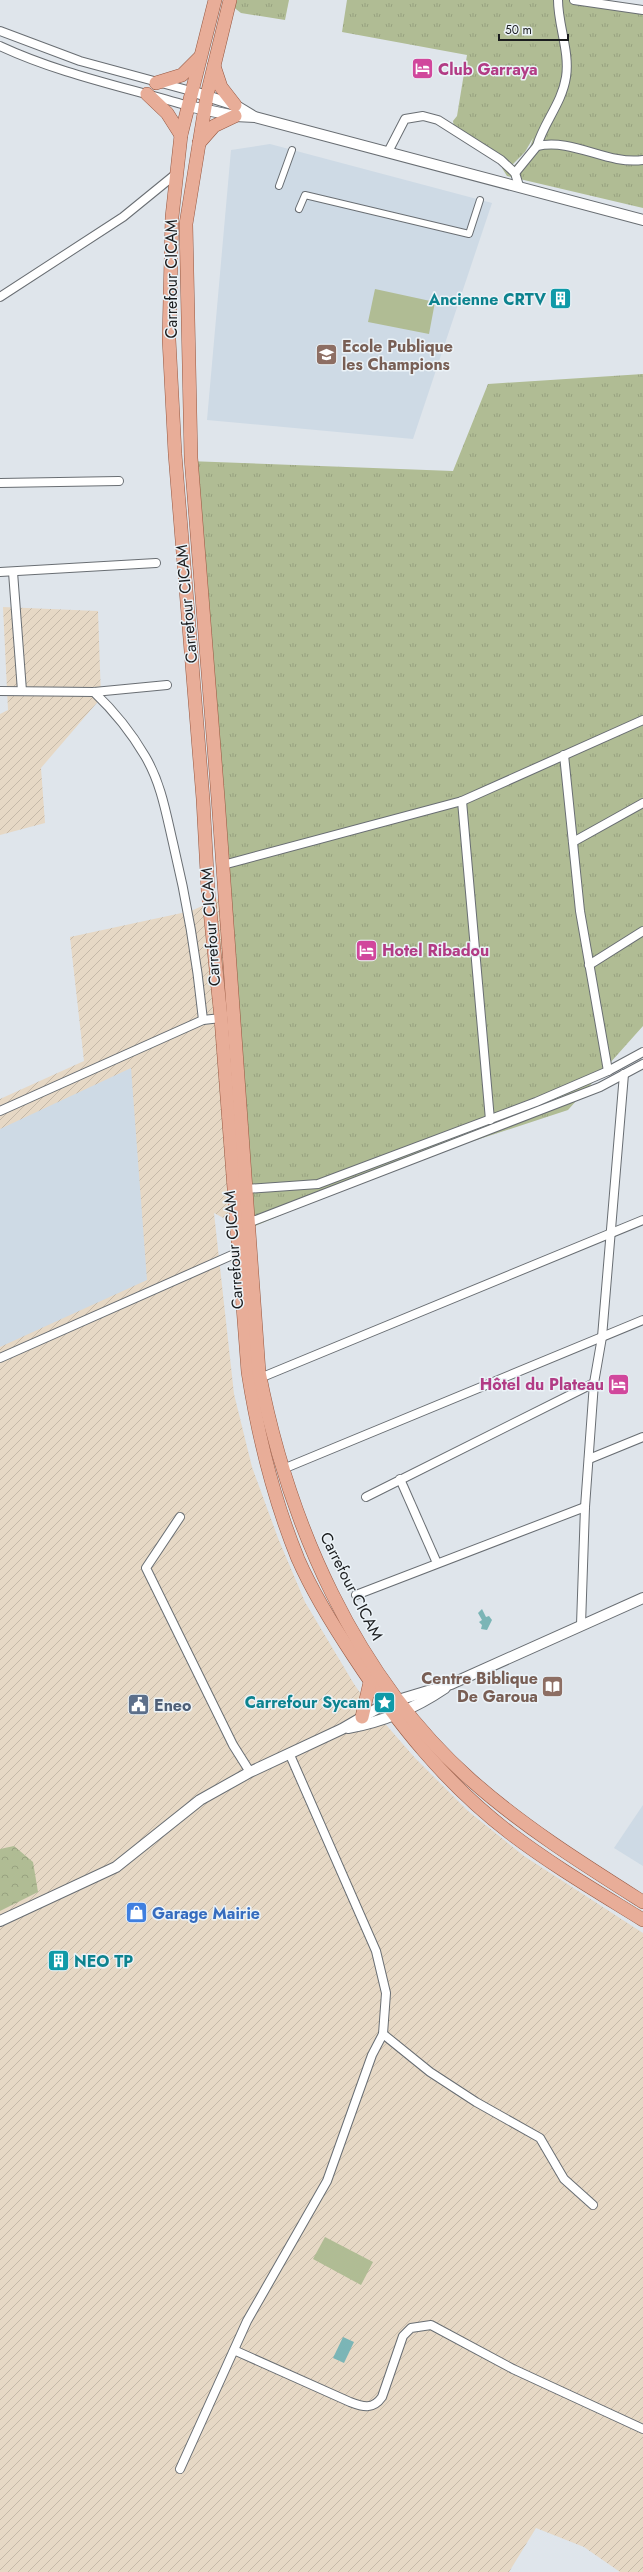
<svg xmlns="http://www.w3.org/2000/svg" width="643" height="2572" font-family="Jost,sans-serif">
	<defs>
		<pattern id="industrial-furrows" width="10" height="10" patternUnits="userSpaceOnUse"><rect width="10" height="10" fill="#e6d8c5"/><path d="M-1 1l2-2M0 10L10 0M9 11l2-2" fill="none" stroke="#c5b9a9"/></pattern>
		<pattern id="grass-tufts" width="24" height="20" patternUnits="userSpaceOnUse"><rect width="24" height="20" fill="#b0bc94"/><path d="M3 7l-1-3M5 7V3M7 7l1-3M15 17l-1-3M17 17v-4M19 17l1-3" fill="none" stroke="#97a17f"/></pattern>
		<pattern id="forest-crowns" width="20" height="18" patternUnits="userSpaceOnUse"><rect width="20" height="18" fill="#b0bc94"/><path d="M2 6a3 3 0 1 1 6 0M12 15a3 3 0 1 1 6 0" fill="none" stroke="#97a17f"/></pattern>
	</defs>
	<rect width="100%" height="100%" fill="#dfe5eb"/>
	<g fill="url(#industrial-furrows)">
		<polygon points="3,607 98,611 101,698 41,768 45,823 0,835 0,714 8,710"/>
		<polygon points="220,898 246,1230 214,1213 234,1394 252,1467 278,1538 305,1602 354,1684 368,1704 415,1758 468,1811 524,1856 643,1933 643,2572 620,2572 584,2547 536,2528 509,2572 0,2572 0,1099 84,1061 70,937 191,911"/>
	</g>
	<g fill="#cedae5">
		<polygon points="270,144 492,203 413,439 207,420 231,150"/>
		<polygon points="131,1068 147,1280 0,1347 0,1129"/>
		<polygon points="643,1805 643,1866 614,1848"/>
	</g>
	<g fill="url(#grass-tufts)">
		<polygon points="234,0 289,0 285,20 241,13 232,6"/>
		<polygon points="347,0 574,0 643,10 643,208 507,176 502,168 512,167 528,154 533,138 525,152 511,166 454,128 453,121 457,116 467,55 342,32"/>
		<polygon points="643,374 643,1026 568,1110 400,1165 246,1230 188,461 453,471 488,384"/>
	</g>
	<polygon fill="url(#forest-crowns)" points="14,1846 33,1862 38,1892 0,1911 0,1849"/>
	<g fill="#b0bc94">
		<polygon points="375,289 435,302 429,334 368,322"/>
		<polygon points="325,2237 373,2262 361,2285 313,2259"/>
	</g>
	<g fill="#7bb5b6">
		<polygon points="482,1609 486,1617 489,1616 492,1620 487,1630 481,1629 482,1625 479,1622 482,1620 478,1613"/>
		<polygon points="343,2337 354,2342 344,2363 333,2358"/>
	</g>
	<g fill="none" stroke-linecap="round" stroke-linejoin="round">
		<defs>
			<g id="pedestrian">
				<polyline points="279,186 292,150"/>
				<polyline points="299,209 305,195 469,234 480,200"/>
			</g>
			<g id="minor">
				<polyline points="574,0 643,10"/>
				<polyline points="0,31 80,61 191,91"/>
				<path d="M0 46C60 74 125 87 188 106"/>
				<path d="M537 146C544 122 562 103 566 77 570 52 558 25 558 0"/>
				<polyline points="388,152 405,119 423,116 438,120 501,160 515,173 519,186"/>
				<path d="M515 173 537 146C574 138 606 165 643 160"/>
				<polyline points="0,297 123,217 177,173"/>
				<polyline points="0,483 119,481"/>
				<polyline points="0,572 156,563"/>
				<polyline points="13,572 22,691"/>
				<polyline points="0,691 94,692 167,685"/>
				<path d="M94 692C114 711 131 732 145 756 161 783 166 813 173 843 187 901 197 960 203 1020"/>
				<polyline points="564,755 580,911 608,1071"/>
				<polyline points="462,801 490,1120"/>
				<polyline points="573,842 643,803"/>
				<polyline points="223,865 462,801 643,720"/>
				<polyline points="589,965 643,931"/>
				<polyline points="0,1111 203,1020 221,1018"/>
				<polyline points="246,1189 318,1184 536,1102 608,1071 643,1052"/>
				<polyline points="248,1223 600,1087 643,1064"/>
				<polyline points="0,1358 239,1252"/>
				<polyline points="260,1378 643,1220"/>
				<polyline points="589,1459 643,1437"/>
				<polyline points="283,1469 643,1320"/>
				<polyline points="400,1479 437,1563"/>
				<polyline points="366,1497 594,1383"/>
				<polyline points="180,1517 146,1568 233,1745 250,1772"/>
				<polyline points="356,1595 585,1507"/>
				<polyline points="581,1625 585,1507 594,1383 602,1337 624,1074"/>
				<polyline points="383,2034 430,2072 476,2102 540,2138 564,2179 593,2205"/>
				<path d="M236 2351 350 2402C363 2407 373 2410 382 2397L403 2336 411 2328 431 2325 513 2369 643 2429"/>
				<polyline points="180,2469 247,2321 327,2181 372,2055 383,2034 386,1993 376,1951 290,1755"/>
			</g>
			<g id="tertiary">
				<polyline points="191,91 235,105 253,116"/>
				<polyline points="188,106 235,116 255,117 643,220"/>
				<path d="M348 1728C382 1722 417 1707 445 1688"/>
				<polyline points="0,1921 116,1867 200,1800 250,1772 342,1729 385,1704 451,1684 643,1598"/>
			</g>
			<g id="primary">
				<path d="M215 0 181 135 172 217 169 339 175 454 203 799 208 891 221 1018 248 1372C258 1436 274 1500 298 1559 313 1593 334 1627 354 1657 398 1724 446 1784 510 1833 552 1865 598 1892 643 1920"/>
				<path d="M230 0 207 95 186 224 191 458 218 798 259 1372C288 1522 354 1676 471 1780 524 1827 583 1864 643 1902"/>
				<polyline points="214,66 221,87 235,105"/>
				<polyline points="156,83 182,75 199,58"/>
				<polyline points="147,94 167,113 181,135"/>
				<polyline points="199,143 214,126 235,116"/>
				<polyline points="362,1717 370,1682"/>
			</g>
		</defs>
		<use href="#pedestrian" stroke="#696e73" stroke-width="8"/>
		<use href="#minor" stroke="#696e73" stroke-width="10"/>
		<use href="#tertiary" stroke="#696e73" stroke-width="12"/>
		<use href="#primary" stroke="#965740" stroke-width="14"/>
		<use href="#pedestrian" stroke="#fff" stroke-width="6"/>
		<use href="#minor" stroke="#fff" stroke-width="8"/>
		<use href="#tertiary" stroke="#fff" stroke-width="10"/>
		<use href="#primary" stroke="#e8ad98" stroke-width="13"/>
	</g>
	<defs>
		<symbol id="hotel-square" viewBox="-11 -11 22 22"><rect x="-9" y="-9" width="18" height="18" rx="4" fill="#d1479c" stroke="#ecf3f8"/><path d="M-6-4.5h1.5V1H6V5H4.5V3h-9V5H-6ZM-4 0a1.8 1.8 0 1 1 3.6 0ZM.5 0V-2.5h3Q6-2.5 6 0Z" fill="#fff"/></symbol>
		<symbol id="building-square" viewBox="-11 -11 22 22"><rect x="-9" y="-9" width="18" height="18" rx="4" fill="#0f9aa8" stroke="#ecf3f8"/><path d="M-4-6H4V6H1V3H-1V6H-4ZM-2.5-4.3h1.7v1.8h-1.7ZM.8-4.3h1.7v1.8H.8ZM-2.5-1h1.7V.8h-1.7ZM.8-1h1.7V.8H.8Z" fill="#fff"/></symbol>
		<symbol id="school-square" viewBox="-11 -11 22 22"><rect x="-9" y="-9" width="18" height="18" rx="4" fill="#8d6e63" stroke="#ecf3f8"/><path d="M0-5L7-2L0 1L-7-2ZM-4 1L0 2.5L4 1V4Q0 6-4 4Z" fill="#fff"/></symbol>
		<symbol id="library-square" viewBox="-11 -11 22 22"><rect x="-9" y="-9" width="18" height="18" rx="4" fill="#8d6e63" stroke="#ecf3f8"/><path d="M-6-4Q-3-5.5-.7-3.5V5Q-3 3-6 4ZM6-4Q3-5.5 .7-3.5V5Q3 3 6 4Z" fill="#fff"/></symbol>
		<symbol id="sight-square" viewBox="-11 -11 22 22"><rect x="-9" y="-9" width="18" height="18" rx="4" fill="#0f9aa8" stroke="#ecf3f8"/><path d="M0-6L1.8-2.2L6-1.7L2.9 1.2L3.7 5.4L0 3.3L-3.7 5.4L-2.9 1.2L-6-1.7L-1.8-2.2Z" fill="#fff"/></symbol>
		<symbol id="civic-square" viewBox="-11 -11 22 22"><rect x="-9" y="-9" width="18" height="18" rx="4" fill="#5c6f8a" stroke="#ecf3f8"/><path d="M-.6-6.5H3V-4.5H.6V-3L4-1V1h2V6H-6V1h2V-1L-.6-3ZM-1.2 2.5V6h2.4V2.5Z" fill="#fff"/></symbol>
		<symbol id="shop-square" viewBox="-11 -11 22 22"><rect x="-9" y="-9" width="18" height="18" rx="4" fill="#3f7fe0" stroke="#ecf3f8"/><path d="M-5-2.5h2.3a2.7 3.5 0 0 1 5.4 0H5L5.5 6h-11ZM-1.5-2.5h3a1.5 2.3 0 0 0-3 0Z" fill="#fff"/></symbol>
	</defs>
	<g fill-rule="evenodd">
		<use href="#hotel-square" x="410" y="56" width="25" height="25"/>
		<use href="#building-square" x="548" y="286" width="25" height="25"/>
		<use href="#school-square" x="314" y="342" width="25" height="25"/>
		<use href="#hotel-square" x="354" y="938" width="25" height="25"/>
		<use href="#hotel-square" x="606" y="1372" width="25" height="25"/>
		<use href="#library-square" x="540" y="1674" width="25" height="25"/>
		<use href="#sight-square" x="372" y="1690" width="25" height="25"/>
		<use href="#civic-square" x="126" y="1692" width="25" height="25"/>
		<use href="#shop-square" x="124" y="1900" width="25" height="25"/>
		<use href="#building-square" x="46" y="1948" width="25" height="25"/>
	</g>
	<g text-anchor="middle" stroke-width="3" stroke-linejoin="round" paint-order="stroke">
		<g font-size="16" font-weight="bold" fill="#b23c85" stroke="#ecf3f8" text-anchor="start">
			<text x="438" y="75">Club Garraya</text>
			<text x="382" y="956">Hotel Ribadou</text>
			<text x="604" y="1390" text-anchor="end">Hôtel du Plateau</text>
		</g>
		<g font-size="16" fill="#1a1c1e" stroke="#ecf3f8">
			<text transform="translate(171 279) rotate(-90)" y="6">Carrefour CICAM</text>
			<text transform="translate(186 604) rotate(-95)" y="6">Carrefour CICAM</text>
			<text transform="translate(210 927) rotate(-94)" y="6">Carrefour CICAM</text>
			<text transform="translate(233 1250) rotate(-94)" y="6">Carrefour CICAM</text>
			<text transform="translate(352 1586) rotate(63)" y="6">Carrefour CICAM</text>
		</g>
		<g font-size="16" font-weight="bold" fill="#0d838f" stroke="#ecf3f8" text-anchor="end">
			<text x="546" y="305">Ancienne CRTV</text>
			<text x="370" y="1708">Carrefour Sycam</text>
			<text x="74" y="1967" text-anchor="start">NEO TP</text>
		</g>
		<g font-size="16" font-weight="bold" fill="#785e54" stroke="#ecf3f8" text-anchor="start">
			<text x="342" y="352">Ecole Publique<tspan x="342" dy="18">les Champions</tspan></text>
			<text x="538" y="1684" text-anchor="end">Centre Biblique<tspan x="538" dy="18">De Garoua</tspan></text>
		</g>
		<g font-size="16" font-weight="bold" fill="#4e5e75" stroke="#ecf3f8" text-anchor="start">
			<text x="154" y="1711">Eneo</text>
		</g>
		<g font-size="16" font-weight="bold" fill="#366cbe" stroke="#ecf3f8" text-anchor="start">
			<text x="152" y="1919">Garage Mairie</text>
		</g>
	</g>
	<path d="M499 34v6h69v-6" fill="none" stroke="#1a1c1e" stroke-width="2"/>
	<text x="505" y="34" font-size="12" fill="#1a1c1e" stroke="#ecf3f8" stroke-width="3" paint-order="stroke">50 m</text>
</svg>
